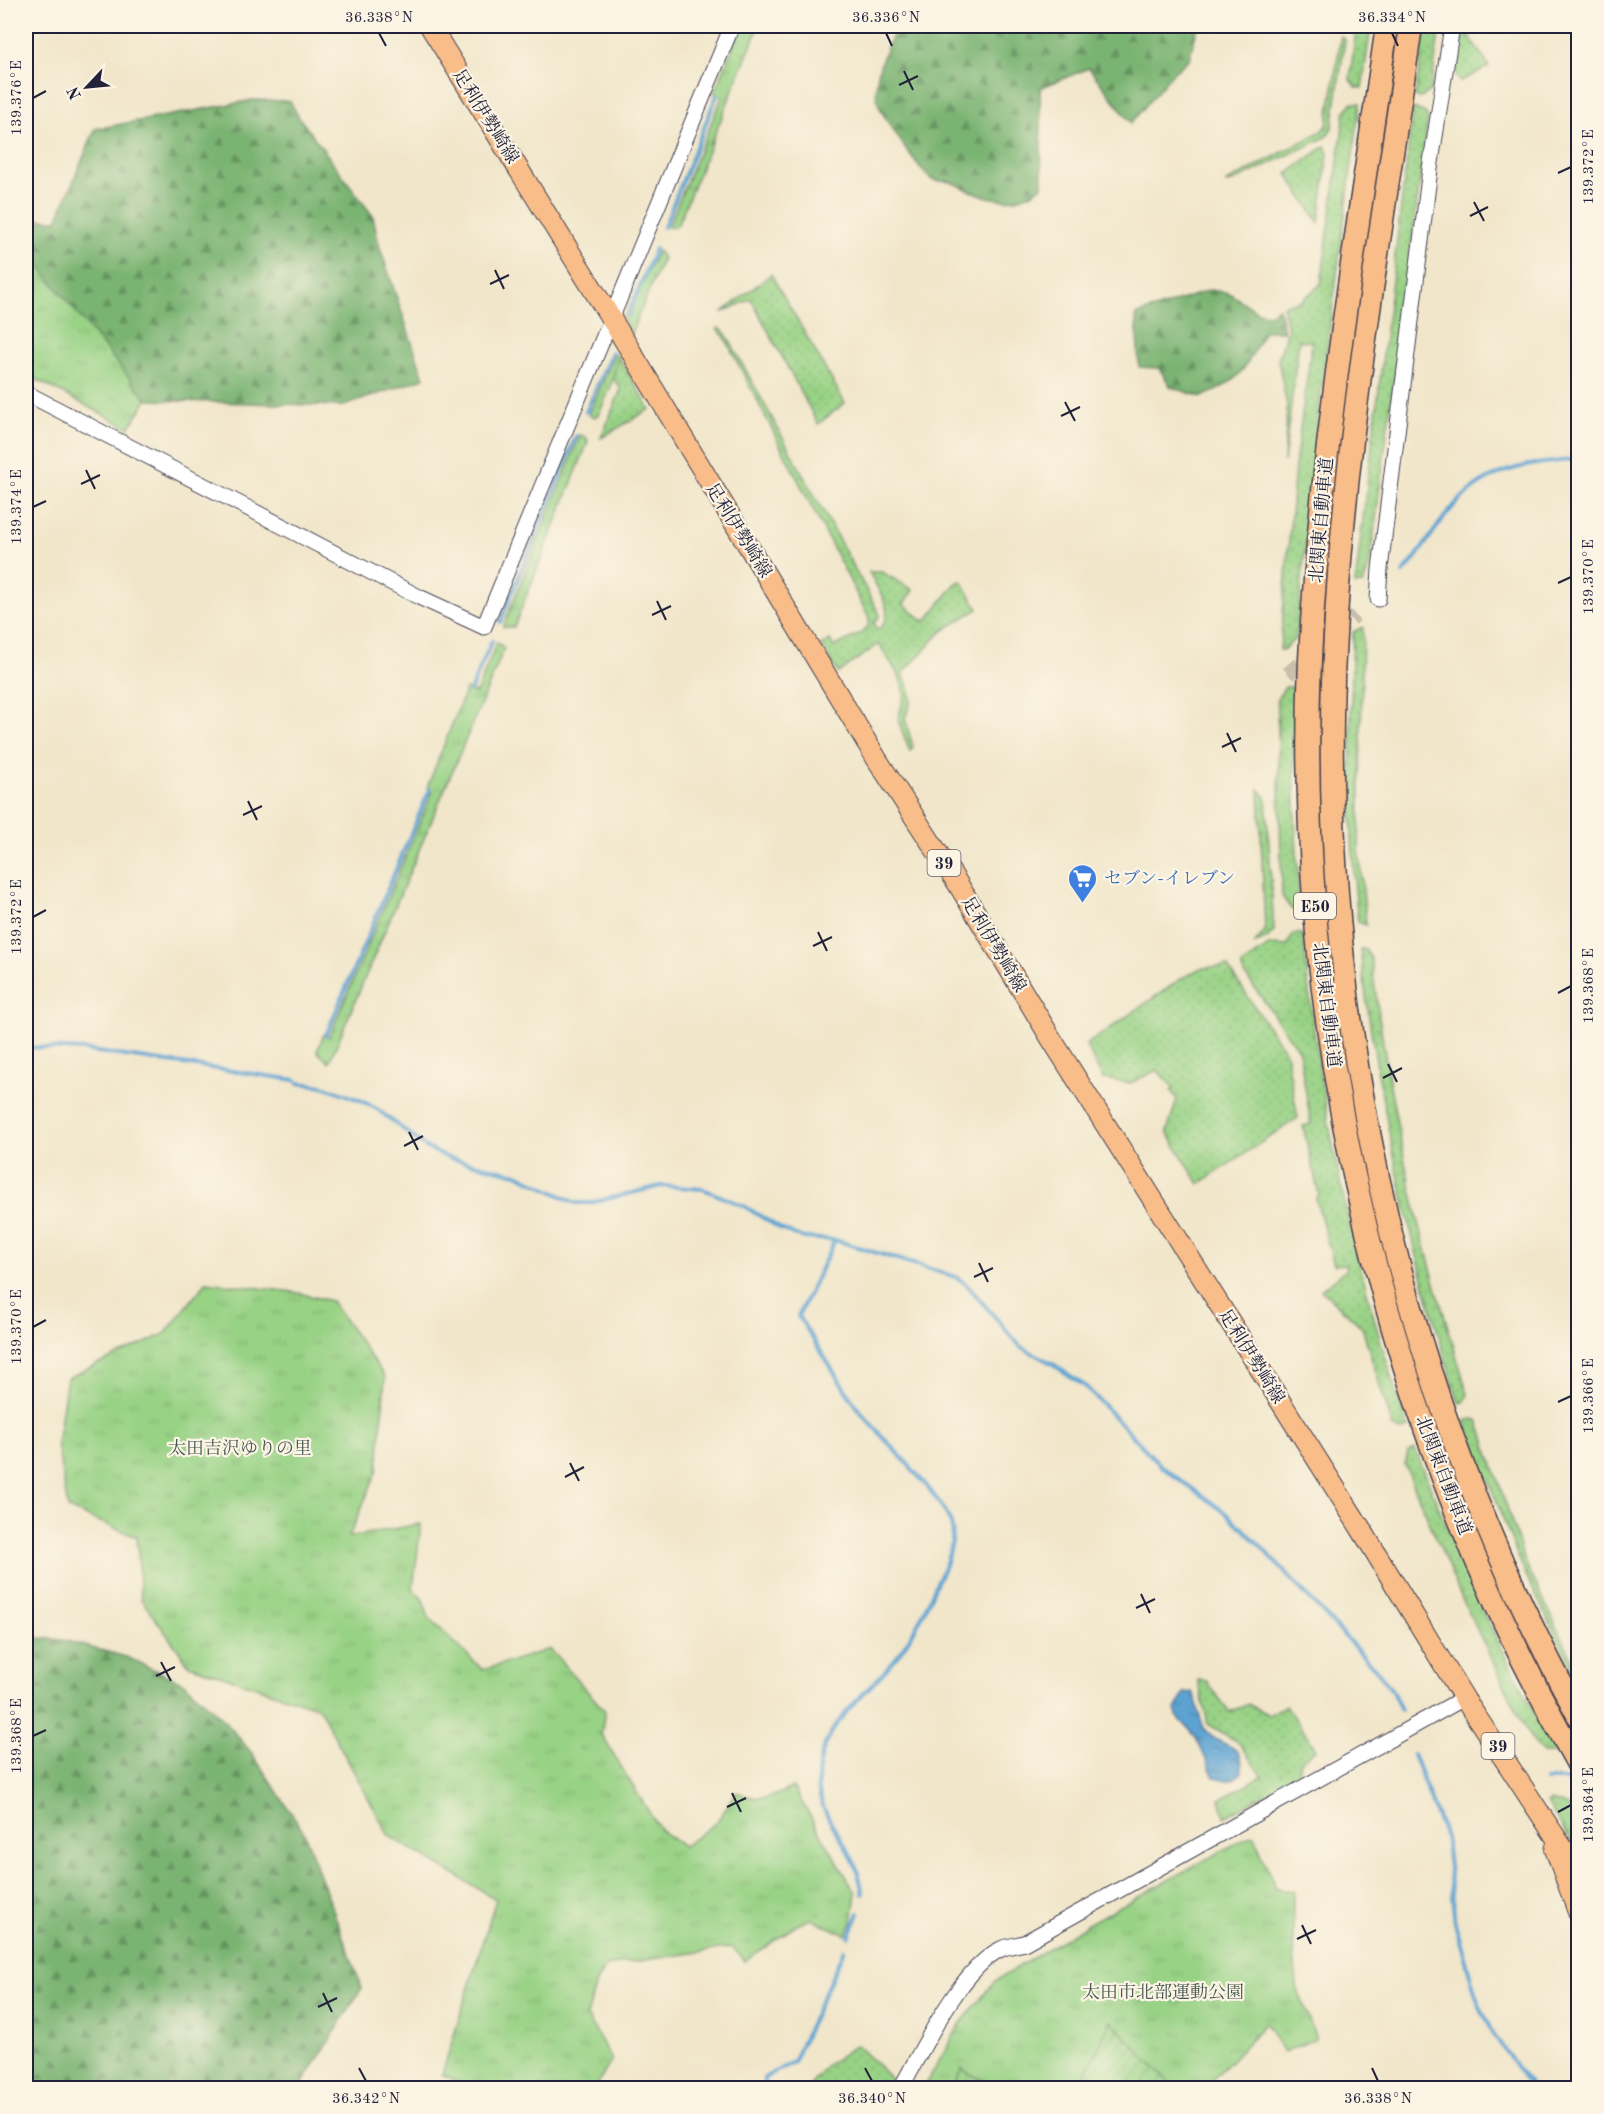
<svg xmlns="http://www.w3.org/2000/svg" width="1604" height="2114" font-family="'Old Standard TT','Noto Serif JP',serif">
	<defs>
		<pattern id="grass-dots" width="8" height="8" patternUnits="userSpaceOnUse" patternTransform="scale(1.5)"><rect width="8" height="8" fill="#98d285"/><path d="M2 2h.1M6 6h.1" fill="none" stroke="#83b474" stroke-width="1.8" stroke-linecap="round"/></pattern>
		<pattern id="forest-firs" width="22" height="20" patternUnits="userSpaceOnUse" patternTransform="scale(1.5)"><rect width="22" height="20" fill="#7ab472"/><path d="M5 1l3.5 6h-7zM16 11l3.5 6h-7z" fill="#64925f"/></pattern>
		<pattern id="park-tufts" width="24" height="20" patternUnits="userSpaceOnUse" patternTransform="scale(1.5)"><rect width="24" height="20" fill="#98d285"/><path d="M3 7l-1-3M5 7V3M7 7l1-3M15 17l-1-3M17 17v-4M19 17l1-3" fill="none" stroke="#83b474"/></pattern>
		<pattern id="garden-furrows" width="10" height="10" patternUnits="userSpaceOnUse" patternTransform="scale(1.5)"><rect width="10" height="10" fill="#98d285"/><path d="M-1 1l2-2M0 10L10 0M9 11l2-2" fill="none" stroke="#83b474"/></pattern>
		<pattern id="water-ripples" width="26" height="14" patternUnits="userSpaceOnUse" patternTransform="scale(1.5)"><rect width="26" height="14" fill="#5ba3d2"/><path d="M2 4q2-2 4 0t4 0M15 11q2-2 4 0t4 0" fill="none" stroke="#4b84ac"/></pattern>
	</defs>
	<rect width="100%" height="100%" fill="#fcf5e5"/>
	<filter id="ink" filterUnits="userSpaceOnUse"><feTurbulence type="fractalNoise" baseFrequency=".0167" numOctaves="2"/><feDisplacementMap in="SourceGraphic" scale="12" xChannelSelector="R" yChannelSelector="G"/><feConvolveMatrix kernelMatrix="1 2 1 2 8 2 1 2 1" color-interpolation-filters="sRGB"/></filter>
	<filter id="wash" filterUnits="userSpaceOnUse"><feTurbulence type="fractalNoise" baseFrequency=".008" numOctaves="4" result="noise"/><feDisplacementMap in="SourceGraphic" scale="24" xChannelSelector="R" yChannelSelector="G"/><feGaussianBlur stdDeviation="1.35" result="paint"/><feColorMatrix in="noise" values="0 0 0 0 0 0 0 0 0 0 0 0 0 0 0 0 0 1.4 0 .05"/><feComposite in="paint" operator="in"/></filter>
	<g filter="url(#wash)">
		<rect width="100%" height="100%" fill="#f1e6ca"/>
		<g fill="url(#grass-dots)" stroke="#5d7a60" stroke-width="1.5">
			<polygon points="1347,26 1371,26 1362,88 1356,87 1350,80 1355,36"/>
			<polygon points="1426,26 1440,26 1431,90 1421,98 1415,97"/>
			<polygon points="1463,27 1489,66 1460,82 1455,74"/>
			<polygon points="1341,36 1345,40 1332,128 1326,137 1232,182 1225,183 1320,132 1327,126"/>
			<polygon points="1352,103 1360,103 1319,407 1296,638 1283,650 1280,650 1295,466 1312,342 1299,340 1284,462 1287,405 1278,359 1288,329 1283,305 1301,301 1321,284 1345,111"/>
			<polygon points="1413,108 1426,113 1428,118 1370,563 1363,584 1355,585"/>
			<polygon points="1325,146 1328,153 1319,223 1287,174"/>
			<path d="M771 274 845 403 818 424 751 299 723 312C725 309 763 282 771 274Z"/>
			<path d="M720 328 726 334 880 615 874 624 878 630C898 613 879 592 869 572H882L913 590 904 604 925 622 956 583 962 581 978 609 942 631 903 673 910 691 911 701 905 718 913 747 910 752 898 720 905 693 898 674 879 644 838 673 821 645 830 640 834 647 863 632 869 625V618L724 336 717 329Z"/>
			<polygon points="618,356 650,409 601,438 621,389 612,376"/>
			<path d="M1363 627 1359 848 1366 925 1358 922C1348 825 1350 729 1353 632Z"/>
			<polygon points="1285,687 1294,687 1295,817 1300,911 1291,909 1282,896 1277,699"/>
			<polygon points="1259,789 1266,797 1274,931 1267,938 1253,945 1265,931"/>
			<path d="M1293 934H1303C1318 1103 1354 1268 1408 1428L1402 1431 1393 1428 1362 1327 1321 1290 1346 1270 1345 1264 1334 1265 1316 1199 1319 1195 1303 1126 1311 1124 1299 1051 1242 970V965L1270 945 1287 946Z"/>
			<path d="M1360 949H1365L1371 958C1382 1044 1396 1130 1417 1214 1431 1275 1450 1335 1468 1394L1464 1402 1459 1403C1412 1254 1378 1104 1360 949Z"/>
			<polygon points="1227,966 1286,1053 1298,1118 1199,1184 1167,1132 1177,1099 1171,1091 1174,1088 1157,1070 1131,1083 1103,1079 1086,1045 1182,978 1201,968"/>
			<polygon points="1472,1419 1478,1420 1525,1562 1578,1670 1578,1680 1522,1567 1465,1421"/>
			<polygon points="1415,1449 1476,1599 1556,1753 1543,1753 1531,1739 1462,1599 1405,1465 1408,1452"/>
			<polygon points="1198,1680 1207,1681 1229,1712 1248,1704 1269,1715 1286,1705 1316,1749 1300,1762 1297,1776 1225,1817 1220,1799 1262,1776 1239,1743 1208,1724"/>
			<polygon points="1551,1801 1578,1810 1578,1852 1547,1803"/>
			<polygon points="856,2045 895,2082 891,2088 808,2088 824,2067"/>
		</g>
		<g fill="url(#forest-firs)" stroke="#4e6b56" stroke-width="1.5">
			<path d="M898 26H1198L1189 59 1173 73 1131 123 1089 68 1040 88 1042 186C1013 211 983 197 953 183 946 179 939 183 931 179 921 172 878 111 877 100 873 74 886 47 898 26Z"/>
			<polygon points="253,100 290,101 298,116 373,216 379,245 424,378 344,406 147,400 26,250 26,219 57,220 95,129"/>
			<path d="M1210 290 1229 293 1258 312 1269 314 1279 308 1284 331H1264C1246 368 1241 382 1201 397L1171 387 1159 368 1139 367 1136 315Z"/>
			<polygon points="26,1637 63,1640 126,1657 184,1683 223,1719 251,1752 304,1832 362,1988 300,2088 26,2088"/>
		</g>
		<g fill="url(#park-tufts)" stroke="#5d7a60" stroke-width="1.5">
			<polygon points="742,26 759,26 678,224 672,228 668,227 722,97 714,93"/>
			<polygon points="26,250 147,400 129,428 26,374"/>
			<polygon points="658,251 663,258 631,333 623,318"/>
			<polygon points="614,354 618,356 611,386 599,414 595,417 589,415"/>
			<polygon points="580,435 587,438 588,442 514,627 503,627"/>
			<polygon points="497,642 504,649 329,1063 317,1051 324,1034 329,1037 433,791 427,788 466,689 476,693"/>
			<path d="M206 1282 294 1292 331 1301 385 1377 378 1469 349 1537 421 1524 413 1589 423 1600 429 1618 483 1670 550 1649 605 1711 601 1734 660 1830 683 1846 716 1823 736 1792C761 1802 770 1799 793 1787L856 1893 852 1922 846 1935 811 1919 797 1925 745 1961 732 1947 606 1966 596 1982 587 2016 612 2060 595 2088H469L442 2074 496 1899 389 1836 319 1708 189 1665 141 1599 137 1537 68 1509 57 1443 67 1378 165 1334Z"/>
			<polygon points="1253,1834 1276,1889 1293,1891 1293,1943 1297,1986 1316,2039 1283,2052 1266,2023 1211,2081 1207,2088 923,2088 961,2023 995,1981 1093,1921"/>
		</g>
		<g fill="url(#garden-furrows)" stroke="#5d7a60" stroke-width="1.5">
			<polygon points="1111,2021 1170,2084 1171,2088 1079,2088"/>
			<polygon points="962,2069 995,2088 952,2088"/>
		</g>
		<path fill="url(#water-ripples)" stroke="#3e6286" stroke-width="1.5" d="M1192 1692C1201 1703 1197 1720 1206 1731 1221 1750 1244 1739 1242 1772 1228 1787 1228 1778 1214 1777L1195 1736 1177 1716 1175 1709 1184 1693Z"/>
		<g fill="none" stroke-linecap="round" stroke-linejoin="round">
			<g stroke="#5ba3d2" stroke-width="4">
				<polyline points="664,227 717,95"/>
				<polyline points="628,316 655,249"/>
				<polyline points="586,412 612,352"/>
				<path d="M1403 573C1420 555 1431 533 1447 514 1485 467 1524 465 1578 459"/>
				<polyline points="500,622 576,436"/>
				<polyline points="470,691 492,641"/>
				<polyline points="326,1035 430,789"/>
				<polyline points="26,1047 83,1050 296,1080"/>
				<polyline points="299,1083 323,1086 360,1100 377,1109 427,1148 449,1158 517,1174 576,1203 590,1203 661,1186 703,1189 744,1206 781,1229 804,1238 835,1240 956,1277 967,1285 1021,1347 1053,1364 1085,1386 1162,1467 1222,1510 1250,1535 1379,1673 1391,1689 1401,1710"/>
				<path d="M835 1240 798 1316C819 1347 838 1381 860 1411 881 1438 946 1498 952 1528 955 1543 945 1566 938 1580 928 1603 918 1627 903 1648 873 1694 818 1719 818 1781 818 1817 848 1840 858 1872 860 1879 861 1886 863 1894"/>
				<polyline points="1413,1754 1446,1840 1455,1923 1477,1999 1492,2033 1532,2088"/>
				<polyline points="1546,1780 1578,1780"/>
				<polyline points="849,1937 859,1913"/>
				<polyline points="764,2088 764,2078 793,2062 844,1950"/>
			</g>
		</g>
	</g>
	<g filter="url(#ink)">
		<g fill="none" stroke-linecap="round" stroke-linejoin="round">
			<g stroke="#c8bfad" stroke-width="15" stroke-dasharray="15 8" stroke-linecap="butt">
				<polyline points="1333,634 1355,615"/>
				<polyline points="1288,674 1313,652"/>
			</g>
			<defs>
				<g id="minor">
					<polyline points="26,393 419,597 484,627 732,26"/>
					<polyline points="1378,599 1380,569 1430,169 1452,26"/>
					<path d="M901 2088C922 2050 961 1968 1001 1949 1008 1946 1017 1945 1024 1943L1464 1698"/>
				</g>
				<g id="major">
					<polyline points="430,26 612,320 878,761 958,884 1052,1040 1363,1532 1464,1698 1578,1871"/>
					<polyline points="1555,1849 1578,1912"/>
				</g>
				<g id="highway">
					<path d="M1387 26C1357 236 1320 447 1310 659 1294 1042 1388 1432 1578 1764"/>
					<path d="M1411 26C1378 255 1336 486 1332 718 1327 1063 1412 1413 1578 1715"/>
				</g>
			</defs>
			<use href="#minor" stroke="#413f50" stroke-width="17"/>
			<use href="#major" stroke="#413f50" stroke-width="22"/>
			<use href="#highway" stroke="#413f50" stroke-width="25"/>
			<use href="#minor" stroke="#fff" stroke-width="15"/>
			<use href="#major" stroke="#f8bd89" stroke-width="20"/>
			<use href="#highway" stroke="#f8bd89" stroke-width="22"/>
		</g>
	</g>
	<path fill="none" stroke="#22223b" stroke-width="2" d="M379 33 386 46M886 33 892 46M1392 33 1398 46M904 71 913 90M899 85 918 76M33 98 46 91M1558 173 1571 167M1474 202 1484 221M1470 216 1488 207M495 270 504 289M490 284 509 275M1065 402 1075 421M1061 416 1080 407M86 470 95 489M81 484 100 475M33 507 46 501M1558 583 1571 577M657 601 666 620M652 615 671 606M1227 733 1236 752M1222 747 1241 738M248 801 257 820M243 815 262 806M33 917 46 910M818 932 827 951M813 946 832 937M1558 993 1571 986M1388 1064 1397 1082M1383 1078 1402 1068M409 1132 418 1150M404 1146 423 1136M979 1263 988 1282M974 1277 993 1268M33 1327 46 1320M1558 1402 1571 1396M570 1463 579 1481M565 1477 584 1467M1141 1594 1150 1613M1136 1608 1155 1599M161 1662 171 1681M156 1676 175 1667M33 1736 46 1730M732 1793 741 1812M727 1807 746 1798M1558 1812 1571 1805M1302 1925 1311 1944M1297 1939 1316 1930M323 1993 332 2012M318 2007 337 1998M359 2068 366 2081M865 2068 872 2081M1372 2068 1378 2081"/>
	<defs>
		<symbol id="supermarket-pin" viewBox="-11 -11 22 30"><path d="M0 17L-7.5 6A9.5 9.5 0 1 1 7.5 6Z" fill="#3f7fe0" stroke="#fcf5e5"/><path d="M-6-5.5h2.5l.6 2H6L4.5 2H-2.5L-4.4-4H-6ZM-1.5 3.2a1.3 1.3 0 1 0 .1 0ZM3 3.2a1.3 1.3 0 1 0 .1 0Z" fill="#fff"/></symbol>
	</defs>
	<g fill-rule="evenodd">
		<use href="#supermarket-pin" x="1066" y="862" width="33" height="45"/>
	</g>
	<g text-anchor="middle" stroke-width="4.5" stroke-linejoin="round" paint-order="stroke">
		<g fill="#fcf5e5" stroke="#63616e" stroke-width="1.5">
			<rect x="927.5" y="850" width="33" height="26" rx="4.5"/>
			<rect x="1294" y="893" width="42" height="26" rx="4.5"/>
			<rect x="1481.5" y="1733" width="33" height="26" rx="4.5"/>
		</g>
		<g font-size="16" font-weight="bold" fill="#22223b">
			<text x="944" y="869">39</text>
			<text x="1315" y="912">E50</text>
			<text x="1498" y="1752">39</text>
		</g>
		<g font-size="18" fill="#22223b" stroke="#fcf5e5">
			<text transform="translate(486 116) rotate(58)" y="6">足利伊勢崎線</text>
			<text transform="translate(1321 520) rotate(-85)" y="6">北関東自動車道</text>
			<text transform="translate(739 530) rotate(58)" y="6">足利伊勢崎線</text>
			<text transform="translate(994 944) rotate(59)" y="6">足利伊勢崎線</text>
			<text transform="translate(1327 1005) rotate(83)" y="6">北関東自動車道</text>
			<text transform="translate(1252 1356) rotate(58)" y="6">足利伊勢崎線</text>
			<text transform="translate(1444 1475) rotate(69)" y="6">北関東自動車道</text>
		</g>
		<g font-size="18" fill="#366cbe" stroke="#fcf5e5" text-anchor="start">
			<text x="1104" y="884">セブン-イレブン</text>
		</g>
		<g font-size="18" fill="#455751" stroke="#fcf5e5">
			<text x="240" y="1454">太田吉沢ゆりの里</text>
			<text x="1163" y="1998">太田市北部運動公園</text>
		</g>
	</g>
	<rect width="1604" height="2114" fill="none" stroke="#fcf5e5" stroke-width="66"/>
	<g transform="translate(87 87) rotate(244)" stroke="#fcf5e5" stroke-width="4.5" paint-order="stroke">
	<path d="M0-4.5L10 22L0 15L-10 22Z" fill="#22223b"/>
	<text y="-9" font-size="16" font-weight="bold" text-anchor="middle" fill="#22223b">N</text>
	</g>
	<rect x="33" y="33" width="1538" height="2048" fill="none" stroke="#22223b" stroke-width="2"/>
	<g font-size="15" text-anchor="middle" fill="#22223b">
		<text x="379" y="22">36.338°N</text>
		<text x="886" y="22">36.336°N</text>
		<text x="1392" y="22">36.334°N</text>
		<text transform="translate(16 98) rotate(-90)" y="5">139.376°E</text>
		<text transform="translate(1588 167) rotate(-90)" y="5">139.372°E</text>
		<text transform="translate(16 507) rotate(-90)" y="5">139.374°E</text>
		<text transform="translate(1588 577) rotate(-90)" y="5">139.370°E</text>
		<text transform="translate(16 917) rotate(-90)" y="5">139.372°E</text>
		<text transform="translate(1588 986) rotate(-90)" y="5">139.368°E</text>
		<text transform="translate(16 1327) rotate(-90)" y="5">139.370°E</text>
		<text transform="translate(1588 1396) rotate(-90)" y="5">139.366°E</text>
		<text transform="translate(16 1736) rotate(-90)" y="5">139.368°E</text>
		<text transform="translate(1588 1805) rotate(-90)" y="5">139.364°E</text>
		<text x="366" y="2103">36.342°N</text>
		<text x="872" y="2103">36.340°N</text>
		<text x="1378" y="2103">36.338°N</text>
	</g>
</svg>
